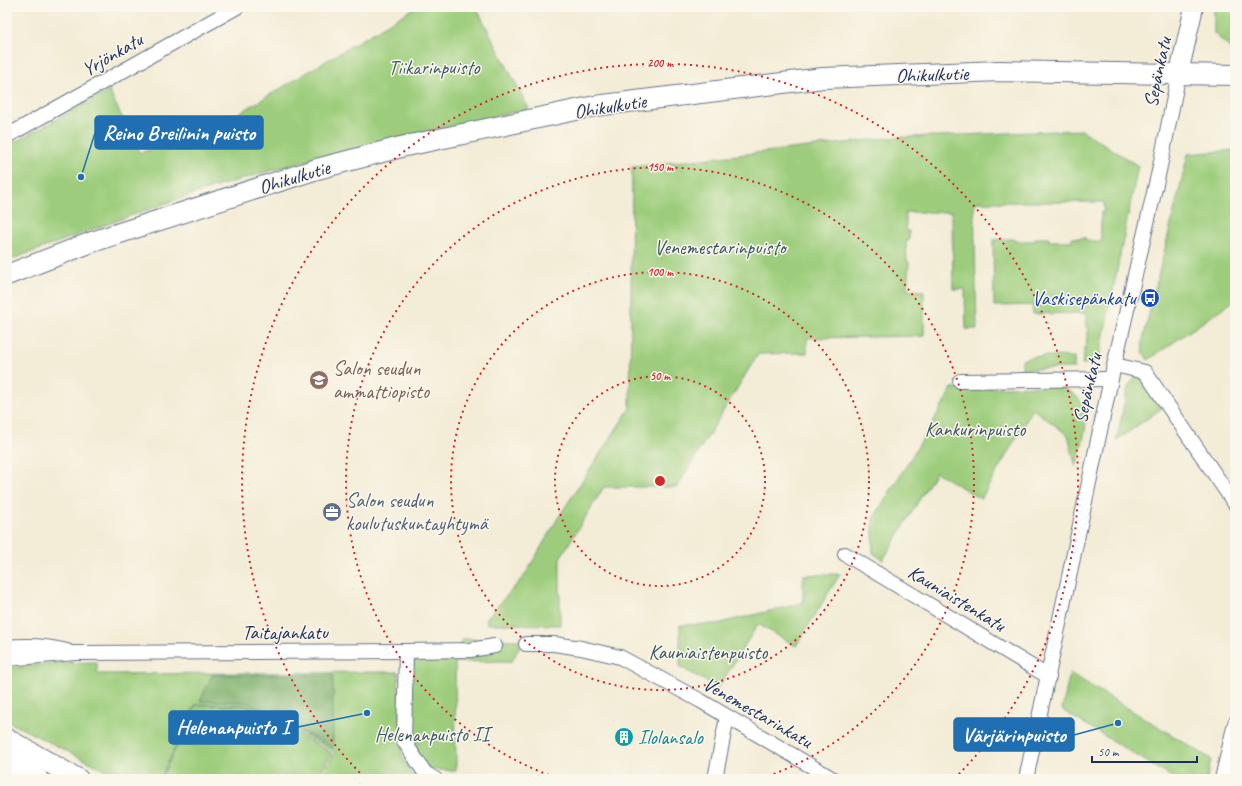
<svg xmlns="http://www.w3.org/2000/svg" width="1242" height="786" font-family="Caveat,sans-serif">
	<rect width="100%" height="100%" fill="#fbf7ec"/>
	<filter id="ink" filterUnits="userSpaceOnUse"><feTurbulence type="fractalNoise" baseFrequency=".025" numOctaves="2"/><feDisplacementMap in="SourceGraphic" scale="8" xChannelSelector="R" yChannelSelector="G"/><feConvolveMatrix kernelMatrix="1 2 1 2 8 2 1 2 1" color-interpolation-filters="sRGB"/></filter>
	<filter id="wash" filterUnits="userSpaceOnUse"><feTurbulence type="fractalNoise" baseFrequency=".012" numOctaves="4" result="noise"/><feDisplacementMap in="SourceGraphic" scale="16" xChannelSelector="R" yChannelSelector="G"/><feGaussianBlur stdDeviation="0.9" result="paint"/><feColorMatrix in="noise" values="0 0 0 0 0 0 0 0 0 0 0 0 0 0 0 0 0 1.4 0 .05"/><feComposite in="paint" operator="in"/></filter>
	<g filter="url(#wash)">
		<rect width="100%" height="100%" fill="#f3ecd6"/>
		<g fill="#9dcd7c" stroke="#5c7e6d">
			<path d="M416 7H476L529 109C439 128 348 149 259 174 173 198 90 231 7 261V146L109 91 140 153 213 129Z"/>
			<polygon points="1214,7 1235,7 1235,53 1214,33"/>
			<polygon points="1082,130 1138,166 1099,359 1093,363 1082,364 1089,328 1086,327 1086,313 1033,314 1032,305 994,306 993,240 1014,239 1014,241 1035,241 1035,238 1049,238 1049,241 1071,241 1072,238 1086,238 1086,241 1101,241 1101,212 1104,212 1104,202 974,202 977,329 966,329 965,289 953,289 952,212 906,212 906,231 909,231 909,241 906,241 907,262 909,262 907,290 924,291 924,336 807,338 807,353 758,354 677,487 604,487 560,558 560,625 487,624 486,619 525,575 558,518 630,408 632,167 888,138"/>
			<polygon points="1235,150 1235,300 1148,360 1143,352 1142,343 1188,154"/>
			<polygon points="1053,356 1074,357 1074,368 1022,369 1022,360 1031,357"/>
			<polygon points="1139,372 1162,408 1116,441 1128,387"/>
			<path d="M1056 386C1101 399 1084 433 1076 467L1068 435 1033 409 981 499 936 472 883 560 873 553V519L932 424 952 388Z"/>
			<polygon points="840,574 796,646 758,624 718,688 680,667 680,625 716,624 803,603 803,575"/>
			<polygon points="463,639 523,640 512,661 455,662 456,771 426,769 408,741 409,661 452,660"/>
			<polygon points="97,662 97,674 398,672 402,756 415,779 396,779 380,771 375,779 320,779 335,752 246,705 196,704 160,779 123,779 7,721 7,671 11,668 53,663"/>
			<polygon points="1070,673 1211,759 1207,779 1175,779 1062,710"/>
			<polygon points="196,705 246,706 332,753 317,779 161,779"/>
		</g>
		<polygon fill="#7eb06c" stroke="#4c7065" points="212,675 333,675 333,748 246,702 200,701"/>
	</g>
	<g filter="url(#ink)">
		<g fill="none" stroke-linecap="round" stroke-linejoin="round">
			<defs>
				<g id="minor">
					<polyline points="7,136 237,7"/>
					<polyline points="1115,365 1145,372 1235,504"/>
					<polyline points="960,381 1111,379"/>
					<polyline points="845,554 1049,677"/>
					<polyline points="526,644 554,644 581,648 620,657 701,701 833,779"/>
					<path d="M7 647C28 645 47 646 67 651"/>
					<polyline points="406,651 404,741 425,773 435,779"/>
					<polyline points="7,659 75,653 406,651 470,650 495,646"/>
					<polyline points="715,779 727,717"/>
					<polyline points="1026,779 1111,379 1159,171 1179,73"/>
					<polyline points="1222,779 1235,723"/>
				</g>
				<polyline id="tertiary" points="1179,73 1194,7"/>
				<g id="secondary">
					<polyline points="7,275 92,242 317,169 401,147 595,106 823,78 1000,71 1235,75"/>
					<polyline points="7,739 78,779"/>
					<polyline points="7,761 38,779"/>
				</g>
			</defs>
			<use href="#minor" stroke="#677188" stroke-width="16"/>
			<use href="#tertiary" stroke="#677188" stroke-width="20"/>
			<use href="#secondary" stroke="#677188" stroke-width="22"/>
			<use href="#minor" stroke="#fff" stroke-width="14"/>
			<use href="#tertiary" stroke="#fff" stroke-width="18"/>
			<use href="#secondary" stroke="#fff" stroke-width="20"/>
		</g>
	</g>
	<g fill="none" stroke="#d62828" stroke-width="2" stroke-dasharray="2 4">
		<circle cx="660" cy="481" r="105"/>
		<circle cx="660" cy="481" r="209"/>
		<path d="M560 779A314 314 0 1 1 760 779"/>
		<path d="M364 777A418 418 0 1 1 956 777"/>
	</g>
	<defs>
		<symbol id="bus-disc" viewBox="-11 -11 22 22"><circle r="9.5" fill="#1a4fb4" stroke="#fbf7ec"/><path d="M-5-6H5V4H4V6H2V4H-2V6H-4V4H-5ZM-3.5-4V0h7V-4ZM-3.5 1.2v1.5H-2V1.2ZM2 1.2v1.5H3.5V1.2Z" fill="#fff"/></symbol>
		<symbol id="school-disc" viewBox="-11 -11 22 22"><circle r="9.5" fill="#8d6e63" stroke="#fbf7ec"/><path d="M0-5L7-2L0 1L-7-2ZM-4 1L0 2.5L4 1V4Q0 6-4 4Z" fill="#fff"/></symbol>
		<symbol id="office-disc" viewBox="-11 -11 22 22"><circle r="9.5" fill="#5c6f8a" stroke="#fbf7ec"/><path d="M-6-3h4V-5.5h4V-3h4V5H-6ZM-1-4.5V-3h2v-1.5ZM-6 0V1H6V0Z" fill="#fff"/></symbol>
		<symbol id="building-disc" viewBox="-11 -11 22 22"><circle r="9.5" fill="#0f9aa8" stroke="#fbf7ec"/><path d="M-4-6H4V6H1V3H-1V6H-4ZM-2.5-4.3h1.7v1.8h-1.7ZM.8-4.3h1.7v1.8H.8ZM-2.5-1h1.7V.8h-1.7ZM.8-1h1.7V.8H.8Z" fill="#fff"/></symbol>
	</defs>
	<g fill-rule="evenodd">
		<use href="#bus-disc" x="1139" y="287" width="22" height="22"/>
		<use href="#school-disc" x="308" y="369" width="22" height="22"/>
		<use href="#office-disc" x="321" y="501" width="22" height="22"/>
		<use href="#building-disc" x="613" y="726" width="22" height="22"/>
	</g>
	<g text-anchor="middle" stroke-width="3" stroke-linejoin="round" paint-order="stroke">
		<g font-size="20" fill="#1b2f5e" stroke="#fbf7ec">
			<text transform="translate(112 54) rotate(-30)" y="7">Yrjönkatu</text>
			<text transform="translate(1157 72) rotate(-78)" y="7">Sepänkatu</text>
			<text transform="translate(932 74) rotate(-2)" y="7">Ohikulkutie</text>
			<text transform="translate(610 106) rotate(-9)" y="7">Ohikulkutie</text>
			<text transform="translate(294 177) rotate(-17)" y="7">Ohikulkutie</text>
			<text transform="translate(1087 388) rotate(-77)" y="7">Sepänkatu</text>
			<text transform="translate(957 598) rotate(31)" y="7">Kauniaistenkatu</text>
			<text x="285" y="639">Taitajankatu</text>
			<text transform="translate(758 712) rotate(30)" y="7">Venemestarinkatu</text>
		</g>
		<g font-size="20" fill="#3c5666" stroke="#fbf7ec">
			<text x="434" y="74">Tiikarinpuisto</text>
			<text x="720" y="254">Venemestarinpuisto</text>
			<text x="975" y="436">Kankurinpuisto</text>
			<text x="708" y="659">Kauniaistenpuisto</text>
			<text x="432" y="741">Helenanpuisto II</text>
		</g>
		<g font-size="20" fill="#164399" stroke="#fbf7ec" text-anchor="end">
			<text x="1136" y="305">Vaskisepänkatu</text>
		</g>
		<g font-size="20" fill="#785e54" stroke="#fbf7ec" text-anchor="start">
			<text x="333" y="375">Salon seudun<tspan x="333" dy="23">ammattiopisto</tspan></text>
		</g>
		<g font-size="20" fill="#4e5e75" stroke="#fbf7ec" text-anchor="start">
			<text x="346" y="507">Salon seudun<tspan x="346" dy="23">koulutuskuntayhtymä</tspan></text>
		</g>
		<g font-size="20" fill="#0d838f" stroke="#fbf7ec" text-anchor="start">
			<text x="638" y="744">Ilolansalo</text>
		</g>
	</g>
	<circle cx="660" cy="481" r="6" fill="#d62828" stroke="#fbf7ec" stroke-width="2"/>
	<g font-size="12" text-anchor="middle" font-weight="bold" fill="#d62828" stroke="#fbf7ec" stroke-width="3" stroke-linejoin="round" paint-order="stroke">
		<text x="660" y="67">200 m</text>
		<text x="660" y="171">150 m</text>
		<text x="660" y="276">100 m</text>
		<text x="660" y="380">50 m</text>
	</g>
	<path fill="none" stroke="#1f6fb2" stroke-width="1.5" d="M81 177L95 133M367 713L298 727M1118 723L1074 735"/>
	<g fill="#1f6fb2" stroke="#fbf7ec" stroke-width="1.5">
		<circle cx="81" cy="177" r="4"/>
		<circle cx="367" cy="713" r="4"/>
		<circle cx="1118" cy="723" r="4"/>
	</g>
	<g fill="#1f6fb2" stroke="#1f6fb2" stroke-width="1.5">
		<rect x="95" y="116" width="168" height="33" rx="4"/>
		<rect x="169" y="711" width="129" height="33" rx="4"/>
		<rect x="954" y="718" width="120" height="33" rx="4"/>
	</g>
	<g font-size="21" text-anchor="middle" font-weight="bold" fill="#fff">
		<text x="179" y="140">Reino Breilinin puisto</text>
		<text x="233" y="734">Helenanpuisto I</text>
		<text x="1014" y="742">Värjärinpuisto</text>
	</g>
	<rect width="1242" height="786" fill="none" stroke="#fbf7ec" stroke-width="24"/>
	<path d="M1092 756v6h105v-6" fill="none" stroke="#1b2f5e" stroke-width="2"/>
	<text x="1098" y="756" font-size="12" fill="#1b2f5e" stroke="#fbf7ec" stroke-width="3" paint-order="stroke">50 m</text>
</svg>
